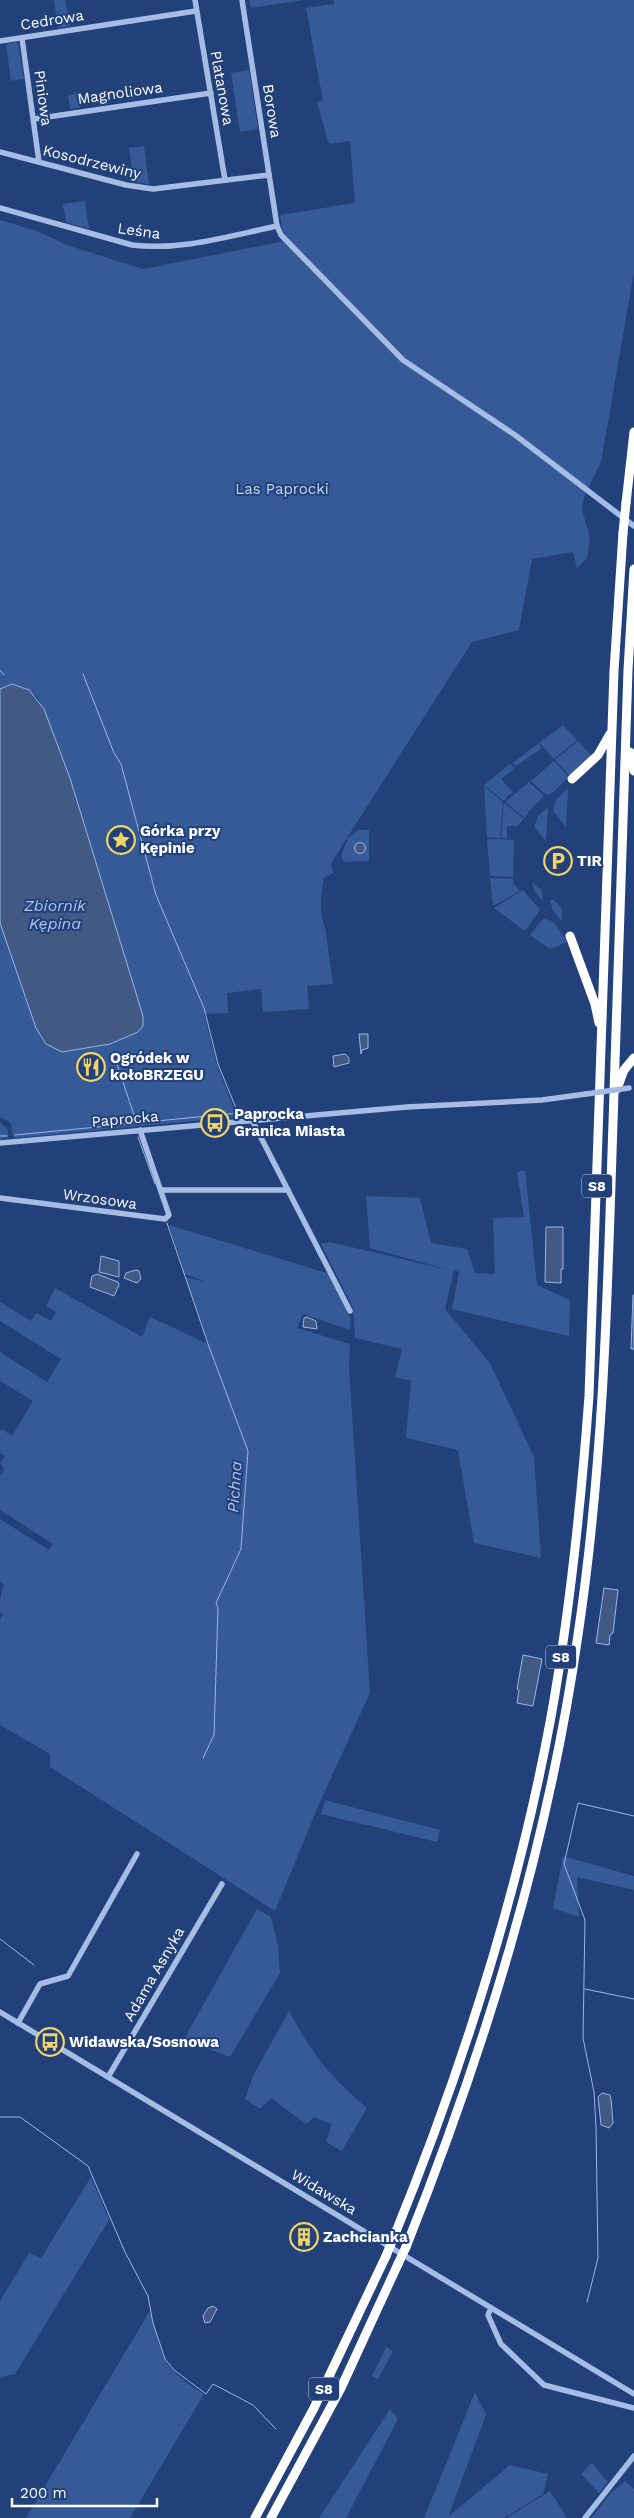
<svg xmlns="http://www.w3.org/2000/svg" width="634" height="2518" font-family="'Work Sans',sans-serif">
	<rect width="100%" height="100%" fill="#22417a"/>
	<g fill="#365998">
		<polygon points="54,0 65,0 70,26 58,28"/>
		<polygon points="249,0 304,0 251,8"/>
		<path d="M334 0H634V272L601 462 584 497 582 509 590 538 587 558 577 568 573 552 532 559 519 630 472 642 331 863 333 873 324 878C321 889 319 918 325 927L333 984 307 986 309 1009 263 1012 261 989 227 993 228 1013 204 1014 216 1062 237 1117 14 1138 10 1122 0 1117V923L36 1028 46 1044H110L138 1032 70 778 44 709 37 697 12 684 0 689V220L37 231 67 245 143 269 284 241 280 215 355 203 350 141 329 144 317 102 323 101 306 8 334 4Z"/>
		<polygon points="16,42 18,44 24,79 11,81 6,44"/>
		<polygon points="249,70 258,129 240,132 231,73"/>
		<polygon points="79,93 81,107 70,109 68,95"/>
		<polygon points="144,146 149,184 134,182 129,148"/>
		<polygon points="85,201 89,229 66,222 63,204"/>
		<polygon points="563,725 577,740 554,759 539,743"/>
		<polygon points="578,741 592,756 570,776 555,760"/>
		<polygon points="538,744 542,748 516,766 512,763"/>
		<polygon points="554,761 569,777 551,794 546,795 531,781"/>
		<polygon points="510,764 515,768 501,779 513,793 508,795 504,801 484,785"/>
		<polygon points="529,782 544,796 529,811 525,818 505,802"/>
		<polygon points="484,786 503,802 500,838 487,837"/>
		<polygon points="567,789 568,790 566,827 553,811 556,800"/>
		<polygon points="504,803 524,819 517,826 507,826 507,838 501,838"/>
		<polygon points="547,808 548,808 546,841 534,827 538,816"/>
		<polygon points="358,830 369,830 369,861 344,862 341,856 348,838"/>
		<polygon points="487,839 514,840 513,877 490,876"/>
		<polygon points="490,878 513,879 513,883 520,891 493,906"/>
		<polygon points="532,882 542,890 543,901 535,892"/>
		<polygon points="523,890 540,910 525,931 494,908"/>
		<polygon points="550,900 554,900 562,909 562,921 553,911"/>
		<polygon points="544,918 554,922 567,942 550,949 530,935"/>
		<polygon points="0,1122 8,1130 8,1137 0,1140"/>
		<polygon points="525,1170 537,1285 570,1300 569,1336 452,1309 459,1272 454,1270 445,1309 490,1363 534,1457 541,1558 474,1543 458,1450 406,1438 411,1381 395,1377 402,1349 355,1338 353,1308 321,1244 330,1242 453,1271 370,1248 366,1196 420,1198 431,1243 467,1249 475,1273 495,1274 493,1218 524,1217 517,1172"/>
		<path d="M169 1225 327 1273 351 1319 350 1330 303 1314 297 1328 350 1344 349 1367 370 1693 319 1804 275 1911 50 1767V1754L0 1725V1620L3 1615 0 1612C0 1602 0 1594 4 1584L0 1582V1519L49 1550 53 1544 0 1510V1476L4 1470 0 1463 5 1456 0 1453V1431L2 1429 12 1436 33 1401 0 1381V1352L47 1382 61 1359 0 1321V1302L31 1321 36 1313 51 1321 56 1312 46 1306 55 1288 142 1337 150 1317 208 1344 185 1277 206 1282 185 1274Z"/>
		<polygon points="325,1800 440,1830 437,1842 321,1814"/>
		<polygon points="563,1856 634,1876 634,1890 577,1877 579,1917 553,1908"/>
		<polygon points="257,1909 271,1917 278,1946 280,1973 230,2057 184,2039"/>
		<path d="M289 2011C313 2055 329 2076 367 2108L342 2151 326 2142 332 2124 314 2117 306 2124 271 2098 260 2109 245 2099 253 2076Z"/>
		<polygon points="91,2177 109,2220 15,2374 0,2377 0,2301 29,2253 41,2258"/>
		<path d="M150 2311C163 2358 160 2367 204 2394L130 2518H26Z"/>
		<polygon points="386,2347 393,2351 378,2379 372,2376"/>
		<polygon points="475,2392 486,2415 448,2517 510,2465 548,2474 543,2494 504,2518 424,2518"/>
		<polygon points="390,2409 398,2419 346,2518 319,2518"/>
		<polygon points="592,2463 608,2482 599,2493 581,2474"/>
		<polygon points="625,2481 634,2489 634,2518 591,2518 610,2494"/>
		<polygon points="550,2491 567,2518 506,2518"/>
	</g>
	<g fill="#425983" stroke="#98b6e6">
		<polygon points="12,684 29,690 44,709 70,778 143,1016 143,1026 138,1032 110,1044 62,1052 46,1044 36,1028 0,923 0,689"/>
		<circle cx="360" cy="848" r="5.5"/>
		<polygon points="359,1034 368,1034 368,1048 362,1050 361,1054"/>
		<polygon points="345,1054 349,1058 349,1063 334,1067 333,1056"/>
		<polygon points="546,1227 563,1227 563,1269 561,1269 561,1283 545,1282"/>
		<polygon points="101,1256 119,1261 119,1277 99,1272"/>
		<polygon points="136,1270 139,1271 141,1279 137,1283 124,1278 126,1273"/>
		<polygon points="97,1274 118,1282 119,1285 114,1296 90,1287 92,1276"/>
		<polygon points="633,1295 634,1295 634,1349 631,1349"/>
		<polygon points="307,1317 316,1321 317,1329 303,1327 304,1318"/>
		<polygon points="604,1588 618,1590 613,1633 610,1635 609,1645 596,1643"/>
		<polygon points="523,1655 542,1659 533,1706 517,1703 519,1690 517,1689"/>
		<polygon points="602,2093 610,2095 611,2099 613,2123 609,2128 601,2125 598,2097"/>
		<polygon points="213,2306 217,2309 210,2322 205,2323 203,2316 208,2308"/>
	</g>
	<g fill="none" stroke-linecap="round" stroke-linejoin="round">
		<g stroke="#98b6e6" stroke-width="1">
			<polyline points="0,670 4,675"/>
			<polyline points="83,674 114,753 121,764 156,895 204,1008 218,1064 238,1113 116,1125"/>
			<polyline points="113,1052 137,1124"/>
			<polyline points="15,1135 108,1126"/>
			<polyline points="0,1136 7,1136"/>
			<polyline points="138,1137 155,1184"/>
			<polyline points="167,1223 208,1344 248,1451 241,1549 216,1603 218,1608 214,1735 203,1758"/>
			<polyline points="0,1939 34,1965"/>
			<polyline points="585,1989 634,1999"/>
			<polyline points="0,2117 20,2117 88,2166 125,2252 148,2296 153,2323 165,2359 174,2370 206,2394 213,2384 253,2405 276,2429"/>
			<polyline points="587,2302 598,2258 596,2128 594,2092 583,2038 585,1920 564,1864 578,1803 634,1816"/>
		</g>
		<g stroke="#a5bce5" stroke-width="5.5">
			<polyline points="195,0 225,180"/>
			<polyline points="242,0 277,226 281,235 403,360 515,435 634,526"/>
			<polyline points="22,38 39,162"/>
			<polyline points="0,41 196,11"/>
			<polyline points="34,119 211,93"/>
			<polyline points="0,152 126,185 153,189 269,175"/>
			<path d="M0 208 132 245C181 251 229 236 277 226"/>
			<polyline points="252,1120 350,1311"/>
			<polyline points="0,1143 407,1107 542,1100 586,1094"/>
			<polyline points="161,1190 288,1190"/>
			<polyline points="0,1198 165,1219 169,1215 168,1212 140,1130"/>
			<polyline points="0,2012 634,2394"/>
			<polyline points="18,2023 40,1984 68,1976 137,1854"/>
			<polyline points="108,2077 222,1884"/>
			<polyline points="491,2308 488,2315 501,2344 544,2385 634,2408"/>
			<polyline points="585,2518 634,2456"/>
		</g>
		<g stroke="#fff" stroke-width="9">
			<polyline points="626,503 634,432"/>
			<polyline points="630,752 634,771"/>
			<polyline points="572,779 598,755 610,734"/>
			<polyline points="570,936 595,1004 599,1023"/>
			<polyline points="617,1089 624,1070 634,1058"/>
			<path d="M393 2239C462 2070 518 1896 551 1717 570 1611 581 1504 589 1396L614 671 623 533"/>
			<path d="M406 2247C485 2049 548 1846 578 1635 602 1475 607 1315 612 1153 617 992 622 831 628 670L634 569"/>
			<polyline points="255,2518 314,2408 386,2256"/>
			<polyline points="271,2518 341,2388 398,2264"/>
		</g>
		<polyline stroke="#a5bce5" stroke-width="5.5" points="586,1094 629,1088"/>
		<g stroke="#fff" stroke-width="9">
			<polyline points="623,533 626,503"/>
			<polyline points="386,2256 393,2239"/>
			<polyline points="398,2264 406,2247"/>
		</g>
	</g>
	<defs>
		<symbol id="sight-ring" viewBox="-11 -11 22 22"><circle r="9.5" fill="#22417a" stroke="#f0d467" stroke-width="1.5"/><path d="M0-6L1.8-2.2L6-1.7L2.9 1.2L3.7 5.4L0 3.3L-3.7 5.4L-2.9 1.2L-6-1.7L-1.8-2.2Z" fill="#f0d467"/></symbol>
		<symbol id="parking-ring" viewBox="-11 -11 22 22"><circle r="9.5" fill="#22417a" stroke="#f0d467" stroke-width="1.5"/><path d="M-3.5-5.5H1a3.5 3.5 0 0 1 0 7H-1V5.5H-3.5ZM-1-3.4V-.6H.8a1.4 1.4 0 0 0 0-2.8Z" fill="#f0d467"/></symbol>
		<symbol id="restaurant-ring" viewBox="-11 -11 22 22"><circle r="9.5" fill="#22417a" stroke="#f0d467" stroke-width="1.5"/><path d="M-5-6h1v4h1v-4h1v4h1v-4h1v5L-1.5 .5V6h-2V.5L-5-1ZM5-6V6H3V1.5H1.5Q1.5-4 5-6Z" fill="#f0d467"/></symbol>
		<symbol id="bus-ring" viewBox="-11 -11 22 22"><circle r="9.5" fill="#22417a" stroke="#f0d467" stroke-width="1.5"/><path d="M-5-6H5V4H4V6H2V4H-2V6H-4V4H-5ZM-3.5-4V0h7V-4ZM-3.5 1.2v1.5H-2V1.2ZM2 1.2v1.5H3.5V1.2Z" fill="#f0d467"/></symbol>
		<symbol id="building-ring" viewBox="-11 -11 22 22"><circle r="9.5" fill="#22417a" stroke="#f0d467" stroke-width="1.5"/><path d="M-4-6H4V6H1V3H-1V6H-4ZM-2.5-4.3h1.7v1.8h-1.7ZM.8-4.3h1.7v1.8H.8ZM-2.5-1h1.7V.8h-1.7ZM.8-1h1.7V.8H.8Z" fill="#f0d467"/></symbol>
	</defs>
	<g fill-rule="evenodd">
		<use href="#sight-ring" x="105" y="824" width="32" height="32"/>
		<use href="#parking-ring" x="542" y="845" width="32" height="32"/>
		<use href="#restaurant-ring" x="75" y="1051" width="32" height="32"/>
		<use href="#bus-ring" x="199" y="1107" width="32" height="32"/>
		<use href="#bus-ring" x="34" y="2026" width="32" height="32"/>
		<use href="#building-ring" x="288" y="2221" width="32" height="32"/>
	</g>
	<g text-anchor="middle" stroke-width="4" stroke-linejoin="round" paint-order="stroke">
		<g fill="#22417a" stroke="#bdc6d7" stroke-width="1">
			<rect x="582" y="1174.5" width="30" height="23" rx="4"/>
			<rect x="546" y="1645.5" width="30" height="23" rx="4"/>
			<rect x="309" y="2377.5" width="30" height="23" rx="4"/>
		</g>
		<g font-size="14" font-weight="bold" fill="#fff">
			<text x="597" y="1191">S8</text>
			<text x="561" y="1662">S8</text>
			<text x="324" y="2394">S8</text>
		</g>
		<g font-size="15" fill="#fff" stroke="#22417a">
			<text transform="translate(52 20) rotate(-9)" y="5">Cedrowa</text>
			<text transform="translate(222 88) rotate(80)" y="5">Platanowa</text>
			<text transform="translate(120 93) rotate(-8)" y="5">Magnoliowa</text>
			<text transform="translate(43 98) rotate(82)" y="5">Piniowa</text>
			<text transform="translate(272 111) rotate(81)" y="5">Borowa</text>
			<text transform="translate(92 162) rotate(14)" y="5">Kosodrzewiny</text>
			<text transform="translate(139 231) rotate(8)" y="5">Leśna</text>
			<text transform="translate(125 1119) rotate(-5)" y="5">Paprocka</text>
			<text transform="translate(100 1199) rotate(8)" y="5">Wrzosowa</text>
			<text transform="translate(154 1974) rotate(-60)" y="5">Adama Asnyka</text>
			<text transform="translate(324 2192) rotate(31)" y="5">Widawska</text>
		</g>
		<g font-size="15" fill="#c7d8f4" stroke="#22417a">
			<text x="282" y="494">Las Paprocki</text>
		</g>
		<g font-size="15" font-weight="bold" fill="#fff" stroke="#22417a" text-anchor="start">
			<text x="140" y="836">Górka przy<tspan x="140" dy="17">Kępinie</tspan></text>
			<text x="577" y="866">TIR</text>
			<text x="110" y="1063">Ogródek w<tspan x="110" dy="17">kołoBRZEGU</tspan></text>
			<text x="234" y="1119">Paprocka<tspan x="234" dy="17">Granica Miasta</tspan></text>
			<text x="69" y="2047">Widawska/Sosnowa</text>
			<text x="323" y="2242">Zachcianka</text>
		</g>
		<g font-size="16" font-style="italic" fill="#b0c6ed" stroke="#22417a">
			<text x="55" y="911">Zbiornik<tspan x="55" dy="18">Kępina</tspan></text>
			<text transform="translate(234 1487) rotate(-86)" y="6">Pichna</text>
		</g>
	</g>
	<path d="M12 2498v8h145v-8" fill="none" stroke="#ffffff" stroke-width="2.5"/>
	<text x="20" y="2498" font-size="15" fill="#ffffff" stroke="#22417a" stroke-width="4" paint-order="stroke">200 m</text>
</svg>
